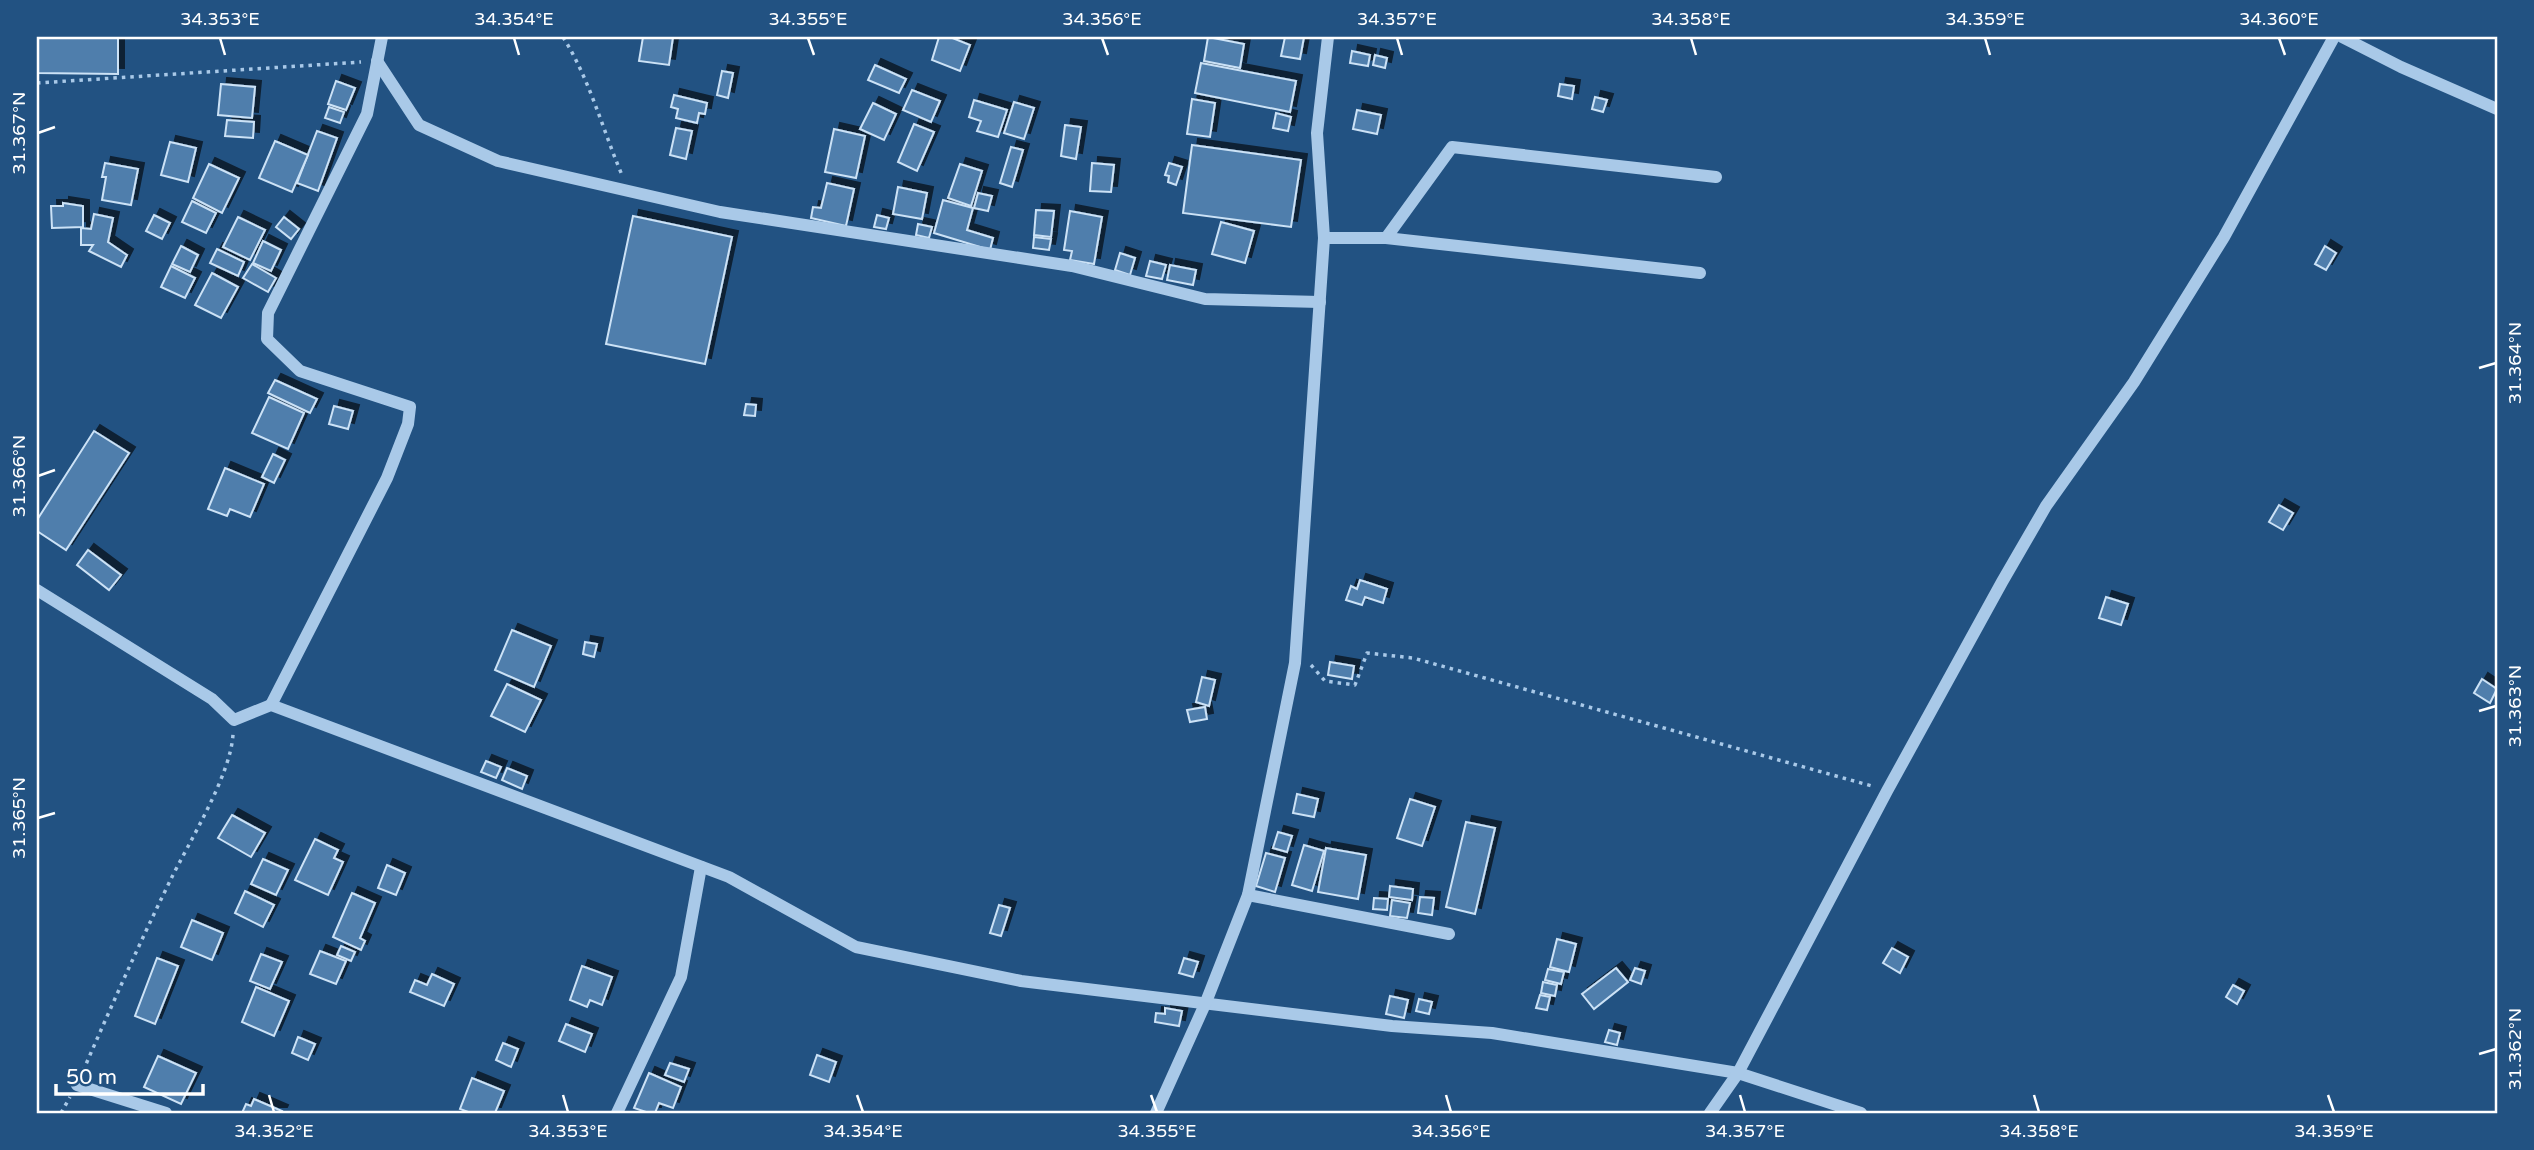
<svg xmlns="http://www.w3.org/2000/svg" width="2534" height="1150" font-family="'Varela Round',sans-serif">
	<defs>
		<filter id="shadow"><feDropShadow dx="6" dy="-6" stdDeviation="0" flood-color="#0009"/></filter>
	</defs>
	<rect width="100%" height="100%" fill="#225282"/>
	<g fill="#4f7eac" stroke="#cce2f6" stroke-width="2" filter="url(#shadow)">
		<polygon points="37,37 118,37 118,74 37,73"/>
		<polygon points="643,37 673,37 669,65 639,61"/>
		<polygon points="939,37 950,37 970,45 960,71 932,60"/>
		<polygon points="1208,37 1244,44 1240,68 1204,61"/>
		<polygon points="1285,37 1304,37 1300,59 1281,56"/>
		<polygon points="1352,51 1370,55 1368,66 1350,63"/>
		<polygon points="1375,55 1387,58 1385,68 1373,65"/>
		<polygon points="1201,63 1296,81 1290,112 1195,93"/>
		<polygon points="875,65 906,79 899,93 868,80"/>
		<polygon points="722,71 733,73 728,98 717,95"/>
		<polygon points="336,81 355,88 346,110 328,104"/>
		<polygon points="221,84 255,87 252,118 218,115"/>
		<polygon points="1560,84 1574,86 1572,99 1558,96"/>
		<polygon points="912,90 940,101 931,122 903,110"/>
		<polygon points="674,95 707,103 705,114 699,113 697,123 676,118 678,109 671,107"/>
		<polygon points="1595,97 1607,100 1603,112 1592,109"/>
		<polygon points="1192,99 1215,103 1210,137 1187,134"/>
		<polygon points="974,100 1007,110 998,137 977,131 981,121 969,117"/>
		<polygon points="1014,102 1034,108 1024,139 1004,133"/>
		<polygon points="873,103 896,114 884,140 860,129"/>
		<polygon points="329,107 344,112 340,123 325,118"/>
		<polygon points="1357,110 1381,115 1377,134 1353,129"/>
		<polygon points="1276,113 1291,117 1288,131 1273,128"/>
		<polygon points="227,120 254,122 253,138 225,136"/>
		<polygon points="914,124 934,132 917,171 898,162"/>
		<polygon points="1065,125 1081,127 1076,159 1061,156"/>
		<polygon points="676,128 692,131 686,159 670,155"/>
		<polygon points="834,129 865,136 856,178 825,172"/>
		<polygon points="317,131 337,138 318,191 297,183"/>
		<polygon points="275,141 308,155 292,192 259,178"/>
		<polygon points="170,142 196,148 188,182 161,175"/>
		<polygon points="1192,145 1301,160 1291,227 1183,213"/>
		<polygon points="1011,147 1023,150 1012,187 1000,183"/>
		<polygon points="105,163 138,169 131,205 102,200 106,177 102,177"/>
		<polygon points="1092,163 1114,165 1111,192 1090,191"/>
		<polygon points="1169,163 1182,167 1176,185 1168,182 1169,176 1165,175"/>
		<polygon points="209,164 239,178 222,213 193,198"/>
		<polygon points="960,164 982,171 971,206 948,198"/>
		<polygon points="827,183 854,189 846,226 811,218 813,207 821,208"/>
		<polygon points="898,187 927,193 922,219 893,214"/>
		<polygon points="978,193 992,196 988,211 974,208"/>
		<polygon points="943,200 973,208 967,230 993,238 990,250 934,233"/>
		<polygon points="192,201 216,213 206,233 182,222"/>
		<polygon points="63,203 83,206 83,227 52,228 51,206 63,206"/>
		<polygon points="1036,210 1054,211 1051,237 1034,235"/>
		<polygon points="1070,211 1102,217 1094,264 1070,260 1072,251 1064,250"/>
		<polygon points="94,214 113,218 108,242 127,255 121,267 89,251 93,245 81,245 81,228 91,229"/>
		<polygon points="154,215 170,223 162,239 146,231"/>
		<polygon points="877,215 889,218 886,229 874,227"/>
		<polygon points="633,216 732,237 705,364 606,344"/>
		<polygon points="238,217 265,230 250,260 223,247"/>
		<polygon points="284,217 299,229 291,239 276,227"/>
		<polygon points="1221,222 1254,231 1245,263 1212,254"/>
		<polygon points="918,224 932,227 929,238 916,235"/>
		<polygon points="1034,237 1051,239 1049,250 1033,248"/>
		<polygon points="263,241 281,250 271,271 253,263"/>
		<polygon points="181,246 198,255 190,272 172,264"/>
		<polygon points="2325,246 2336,253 2326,270 2315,264"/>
		<polygon points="217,249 244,262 238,276 210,263"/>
		<polygon points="1120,253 1135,258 1130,275 1115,270"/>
		<polygon points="1150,261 1166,265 1162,279 1146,276"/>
		<polygon points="252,264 276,278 268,292 243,278"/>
		<polygon points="1170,265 1196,270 1193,285 1167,280"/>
		<polygon points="171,266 195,278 185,298 161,287"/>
		<polygon points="212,273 238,287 221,318 195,305"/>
		<polygon points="275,380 317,399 310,413 268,393"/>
		<polygon points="269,397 304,413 288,449 252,433"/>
		<polygon points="746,404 756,405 755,416 744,415"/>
		<polygon points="334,406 353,411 348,429 329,424"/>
		<polygon points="94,431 129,453 66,550 37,531 37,520"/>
		<polygon points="273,454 285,460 274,483 262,477"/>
		<polygon points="225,468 264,484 250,517 230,509 227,516 208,509"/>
		<polygon points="2279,505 2293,513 2283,530 2269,522"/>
		<polygon points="88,550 121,575 109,590 77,565"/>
		<polygon points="1360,580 1387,589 1383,603 1365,597 1362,605 1346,600 1351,586 1357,589"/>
		<polygon points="2106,597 2128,604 2121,625 2099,618"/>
		<polygon points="512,630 551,646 534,687 495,670"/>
		<polygon points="585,642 597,644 594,657 583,654"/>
		<polygon points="1330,662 1354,666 1352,679 1328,675"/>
		<polygon points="1202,677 1215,680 1209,706 1196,702"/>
		<polygon points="2482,679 2497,689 2490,703 2474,693"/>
		<polygon points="507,684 541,700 525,732 491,716"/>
		<polygon points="1205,707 1207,719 1190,722 1187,710"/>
		<polygon points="486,761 501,767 496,778 481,772"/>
		<polygon points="507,768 527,776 522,789 502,780"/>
		<polygon points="1297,794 1318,799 1314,817 1293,813"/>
		<polygon points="1410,799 1435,807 1422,846 1397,838"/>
		<polygon points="232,815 265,833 251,857 218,838"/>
		<polygon points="1466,822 1495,828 1475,914 1446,907"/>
		<polygon points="1278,832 1292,836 1287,852 1273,848"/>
		<polygon points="315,839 338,850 334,858 343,862 328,895 295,880"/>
		<polygon points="1304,845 1324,851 1312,891 1292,885"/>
		<polygon points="1326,848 1366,855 1358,899 1318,892"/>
		<polygon points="1266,853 1285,858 1275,892 1256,886"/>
		<polygon points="263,859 288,870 276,895 251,884"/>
		<polygon points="387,865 405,873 396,895 378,888"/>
		<polygon points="1390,886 1413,889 1412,900 1389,897"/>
		<polygon points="245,891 274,905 263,927 235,913"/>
		<polygon points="352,893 375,903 360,938 365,941 361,950 333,937"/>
		<polygon points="1420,897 1434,898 1432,915 1418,913"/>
		<polygon points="1374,898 1388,899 1387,910 1373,909"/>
		<polygon points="1392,900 1410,903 1407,918 1390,916"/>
		<polygon points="999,905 1010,908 1001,936 990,933"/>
		<polygon points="192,920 223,933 212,960 181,947"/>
		<polygon points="1557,939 1576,944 1569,972 1550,967"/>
		<polygon points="341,946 355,952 351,961 337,955"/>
		<polygon points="1892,948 1908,957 1900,973 1883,963"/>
		<polygon points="320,951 346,961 336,984 310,974"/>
		<polygon points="261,954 282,962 270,989 250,981"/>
		<polygon points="157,958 178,966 155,1024 135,1016"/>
		<polygon points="1184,958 1198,962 1193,977 1179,973"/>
		<polygon points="582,966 612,977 602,1005 590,1000 587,1007 570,1000"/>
		<polygon points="1616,968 1628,982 1594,1009 1582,994"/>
		<polygon points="1635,968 1645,971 1641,984 1630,980"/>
		<polygon points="1548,969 1564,972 1561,984 1545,980"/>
		<polygon points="432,974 454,984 444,1006 410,992 415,980 427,985"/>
		<polygon points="1543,982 1557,985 1555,996 1541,993"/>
		<polygon points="2233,985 2244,991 2237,1004 2226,997"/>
		<polygon points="256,987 289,1001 274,1036 242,1022"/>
		<polygon points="1540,995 1550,997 1547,1010 1536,1008"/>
		<polygon points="1390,996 1408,1000 1404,1018 1386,1014"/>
		<polygon points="1419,999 1432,1002 1429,1014 1416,1011"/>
		<polygon points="1165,1008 1182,1011 1179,1026 1155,1022 1156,1013 1165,1014"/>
		<polygon points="566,1024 592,1034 585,1052 559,1041"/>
		<polygon points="1609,1030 1620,1033 1617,1045 1605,1042"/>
		<polygon points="298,1037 315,1044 308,1060 292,1053"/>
		<polygon points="503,1043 518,1049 511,1067 496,1060"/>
		<polygon points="817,1055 836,1062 829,1082 810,1075"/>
		<polygon points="158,1056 196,1073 181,1104 144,1087"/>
		<polygon points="670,1063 689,1069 684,1082 665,1075"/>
		<polygon points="649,1073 681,1087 673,1108 659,1103 655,1113 649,1113 634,1108"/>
		<polygon points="472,1078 504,1091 495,1113 471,1113 460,1109"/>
		<polygon points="254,1099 282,1111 281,1113 242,1113 246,1104 251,1106"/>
	</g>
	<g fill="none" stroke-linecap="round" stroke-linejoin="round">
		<g stroke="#a9c9e8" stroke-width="3.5" stroke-dasharray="3.5 5" stroke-linecap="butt">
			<path d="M563 37C590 80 602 128 622 175"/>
			<polyline points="37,83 361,62"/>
			<polyline points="1311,665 1325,681 1355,685 1367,653 1413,658 1872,786"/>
			<path d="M83 1071C111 1007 139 944 170 881 189 842 231 775 233 734"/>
			<polyline points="61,1113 70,1097"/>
		</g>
		<g stroke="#a9c9e8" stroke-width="12">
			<polyline points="2342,37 2401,67 2497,109"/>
			<polyline points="377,61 419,125 498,161 720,212 1072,266 1205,299 1320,302"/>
			<polyline points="1324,238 1386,238 1700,273"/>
			<polyline points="1386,238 1452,147 1716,177"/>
			<polyline points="37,590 212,699 234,720 271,705 729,877 856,947 1021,981 1392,1026 1492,1033 1738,1073 1861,1113"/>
			<polyline points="271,705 387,478 408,424 410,407 300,371 267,339 268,313 367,114 382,37"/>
			<polyline points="1248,895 1449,934"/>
			<polyline points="77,1085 166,1113"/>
			<polyline points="617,1113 681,977 701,867"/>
			<polyline points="1156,1113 1206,1002 1248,895 1295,663 1324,238 1317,133 1328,37"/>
			<polyline points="1710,1113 1738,1073 1887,791 2002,582 2046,506 2134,382 2224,237 2334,37"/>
		</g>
	</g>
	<path fill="none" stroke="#fff" stroke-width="2.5" d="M220 38 225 55M514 38 519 55M808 38 814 55M1102 38 1108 55M1397 38 1402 55M1691 38 1696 55M1985 38 1990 55M2279 38 2285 55M38 133 55 127M2479 368 2496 363M38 476 55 470M2479 711 2496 706M38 818 55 813M2479 1054 2496 1049M269 1095 274 1112M563 1095 568 1112M857 1095 863 1112M1151 1095 1157 1112M1446 1095 1451 1112M1740 1095 1745 1112M2034 1095 2039 1112M2328 1095 2334 1112"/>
	<rect width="2534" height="1150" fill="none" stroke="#225282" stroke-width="77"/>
	<path d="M56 1084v10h147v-10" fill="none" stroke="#ffffff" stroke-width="3.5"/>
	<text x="66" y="1084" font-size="21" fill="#ffffff" stroke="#225282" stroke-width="5" paint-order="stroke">50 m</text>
	<rect x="38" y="38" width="2458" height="1074" fill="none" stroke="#fff" stroke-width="2.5"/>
	<g font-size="18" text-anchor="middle" fill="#fff">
		<text x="220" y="25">34.353°E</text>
		<text x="514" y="25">34.354°E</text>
		<text x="808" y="25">34.355°E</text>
		<text x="1102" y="25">34.356°E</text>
		<text x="1397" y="25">34.357°E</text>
		<text x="1691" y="25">34.358°E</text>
		<text x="1985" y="25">34.359°E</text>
		<text x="2279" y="25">34.360°E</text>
		<text transform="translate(19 133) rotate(-90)" y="6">31.367°N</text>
		<text transform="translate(2515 363) rotate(-90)" y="6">31.364°N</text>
		<text transform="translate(19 476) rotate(-90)" y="6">31.366°N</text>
		<text transform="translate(2515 706) rotate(-90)" y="6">31.363°N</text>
		<text transform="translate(19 818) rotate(-90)" y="6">31.365°N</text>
		<text transform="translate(2515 1049) rotate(-90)" y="6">31.362°N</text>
		<text x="274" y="1137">34.352°E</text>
		<text x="568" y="1137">34.353°E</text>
		<text x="863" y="1137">34.354°E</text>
		<text x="1157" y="1137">34.355°E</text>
		<text x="1451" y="1137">34.356°E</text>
		<text x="1745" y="1137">34.357°E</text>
		<text x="2039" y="1137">34.358°E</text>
		<text x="2334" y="1137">34.359°E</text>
	</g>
</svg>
